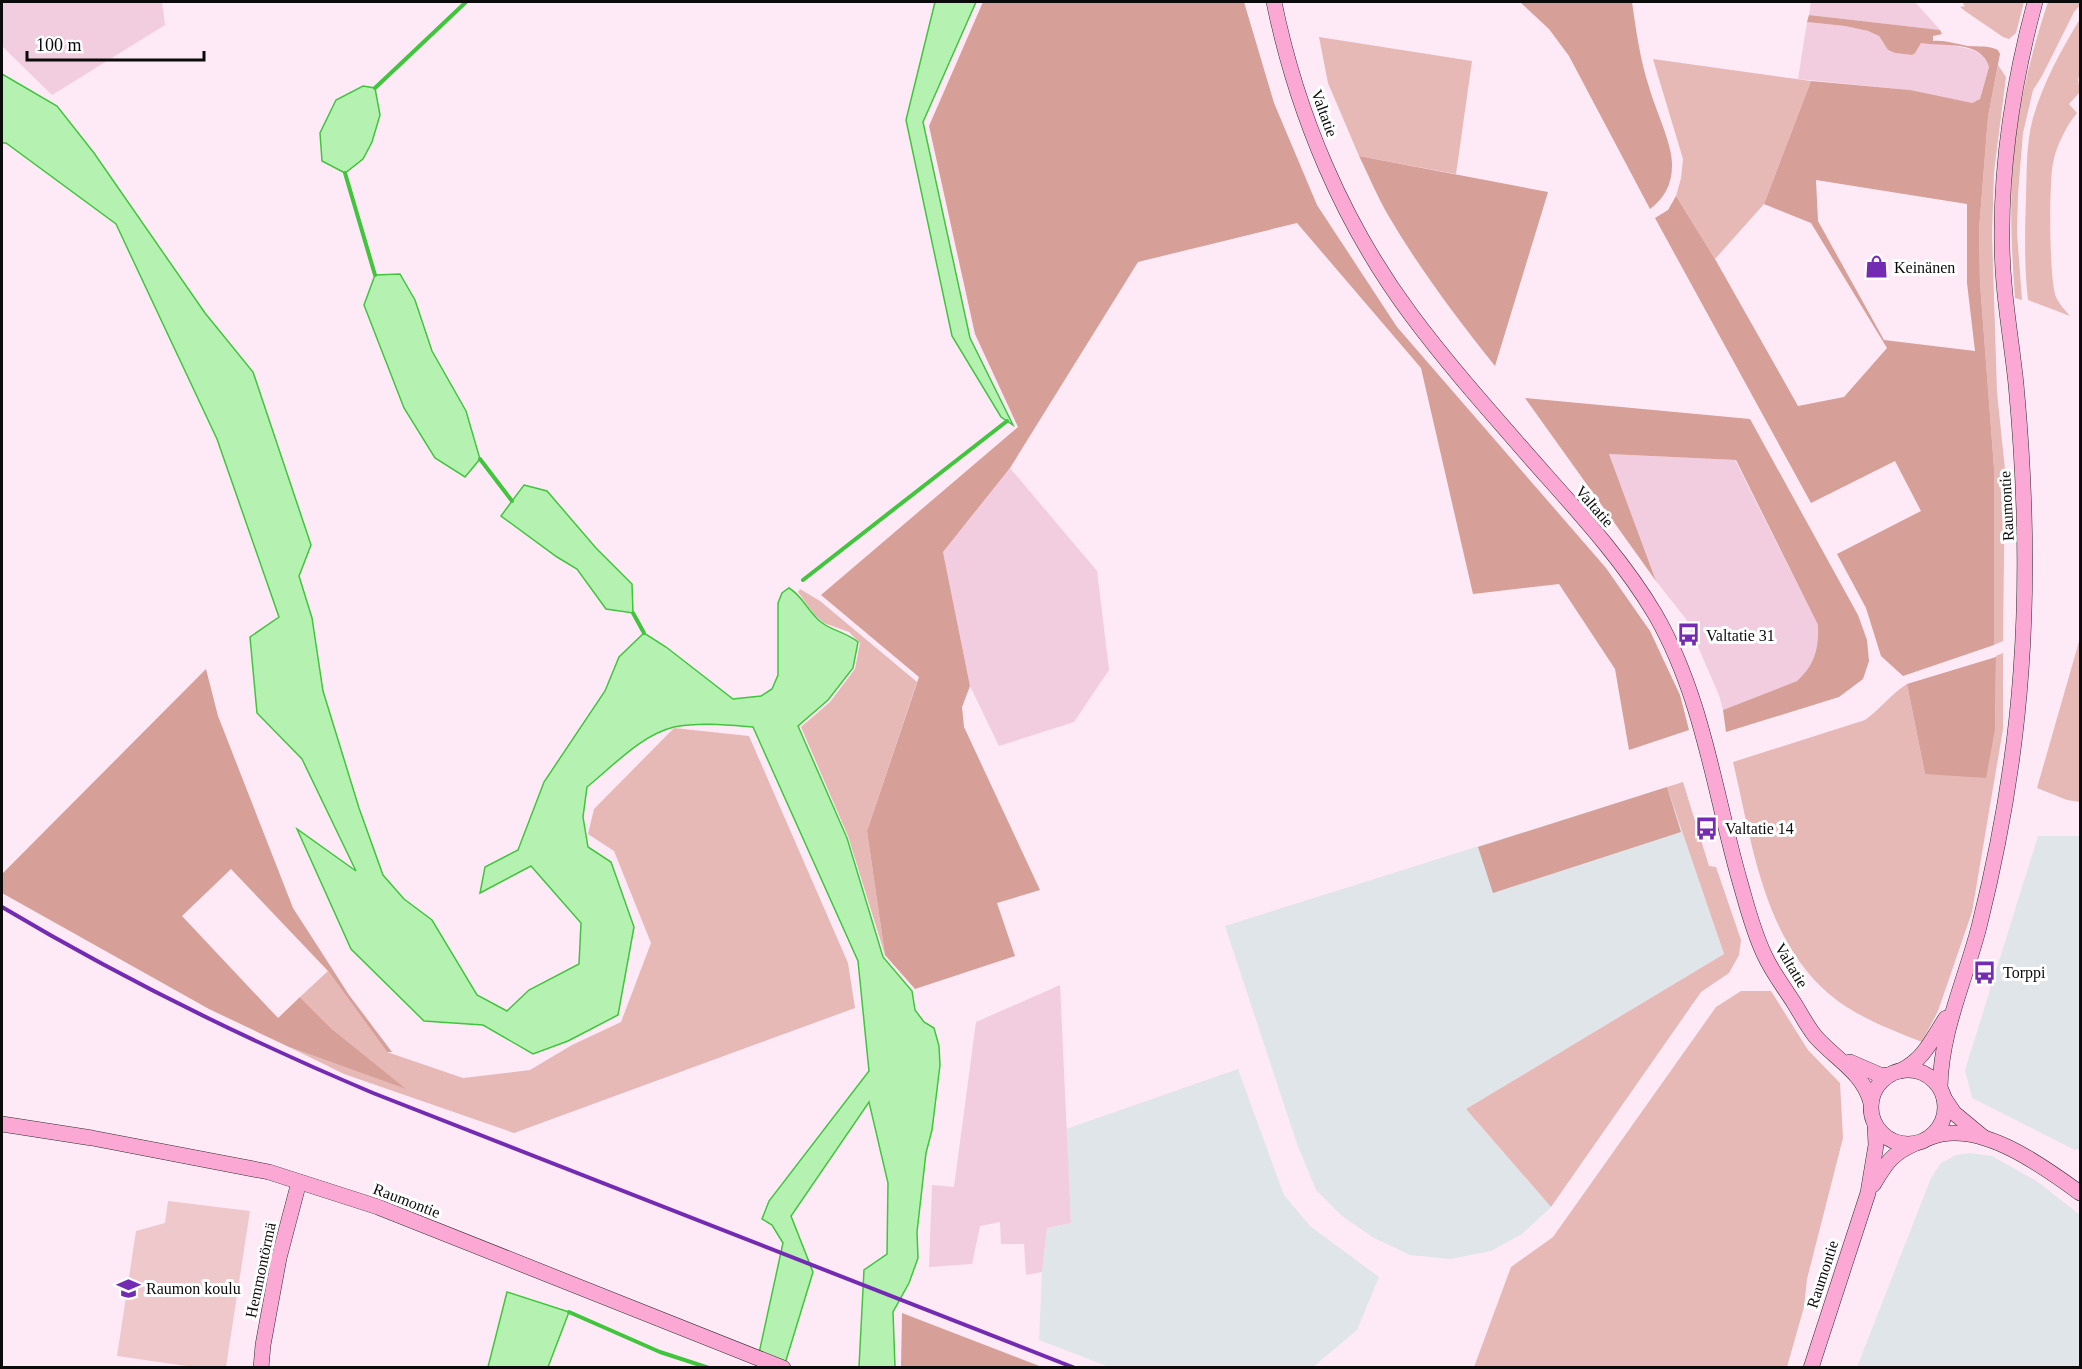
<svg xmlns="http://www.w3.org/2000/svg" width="2082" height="1369" font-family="'Times New Roman',serif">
	<rect width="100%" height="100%" fill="#feeaf7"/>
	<g fill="#e0e5ea">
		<polygon points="1667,787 1724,954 1466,1109 1551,1207 1522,1234 1491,1251 1450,1259 1410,1255 1374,1238 1342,1216 1316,1190 1297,1144 1225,926"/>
		<polygon points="2038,836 2080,836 2080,1149 2075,1150 1972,1098 1965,1070"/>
		<polygon points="1238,1069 1284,1195 1310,1226 1379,1277 1357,1330 1313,1367 1109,1367 1039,1340 1042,1272 1047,1228 1071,1223 1066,1129"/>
		<polygon points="1970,1153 1992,1156 2038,1182 2080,1215 2080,1367 1857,1367 1931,1178 1941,1163 1956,1155"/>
	</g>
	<g fill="#f2ccdf">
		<polygon points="2,2 162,2 165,25 52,95 2,46"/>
		<polygon points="1811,2 1915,2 1940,30 1809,15"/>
		<polygon points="1807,22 1845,26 1868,31 1879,36 1888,50 1895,53 1912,55 1921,43 1944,43 1973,50 1983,56 1989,67 1980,99 1972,103 1964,103 1910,90 1798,79"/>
		<polygon points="1609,454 1735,460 1818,625 1819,642 1814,660 1806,673 1797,681 1723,710 1719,695 1686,619 1656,581"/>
		<polygon points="1010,468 1097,571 1109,670 1074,722 999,746 970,686 943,552"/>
		<polygon points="1060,985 1071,1223 1047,1228 1042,1272 1026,1275 1024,1244 1001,1244 1000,1222 980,1226 972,1264 929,1267 932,1185 954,1187 976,1022"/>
	</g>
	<g fill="#e6b9b7">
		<polygon points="1962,2 2024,2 2016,33 2009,39 2003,37 1965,11 1960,7 1965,6"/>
		<path d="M2048 2H2080V5L2074 12 2042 76 2033 90 2023 133 2018 194 2017 233 2022 300 2015 298C2011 246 2009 193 2015 141 2021 94 2033 47 2048 2Z"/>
		<path d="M2080 19V75L2078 79 2080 92 2069 104 2077 113C2066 126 2056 147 2053 163 2049 182 2049 281 2056 297 2059 304 2065 310 2070 316L2028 300C2024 265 2025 231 2026 195 2027 170 2026 143 2033 118 2043 83 2061 50 2080 19Z"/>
		<polygon points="1319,37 1472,61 1456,174 1359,156 1328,83"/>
		<polygon points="1653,59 1811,81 1764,204 1715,259 1676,196 1681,178 1683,159"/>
		<polygon points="1998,65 2006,77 1994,172 1992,234 1997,392 2005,470 2003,641 1994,645 1994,468 1980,283 1979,230 1988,117"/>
		<polygon points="800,589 820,601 917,682 867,831 885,955 848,836 801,727 830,702 855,669 860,643 849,632 824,623 814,614 798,592"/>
		<polygon points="2080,638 2080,802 2067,800 2037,788"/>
		<path d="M2003 653V729L1972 912 1938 1011 1922 1042C1891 1030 1855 1016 1829 994 1763 937 1752 842 1733 762L1865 720C1880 709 1891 694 1907 684L1925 774 1995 729 1996 656Z"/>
		<polygon points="674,728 749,736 848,963 855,1008 514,1133 344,1074 289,1047 404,1088 332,1029 300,997 328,971 387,1052 463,1078 530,1070 572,1045 621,1022 651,943 614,851 588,834 594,809"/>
		<polygon points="1683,782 1709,866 1716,867 1741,940 1739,955 1729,973 1701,992 1551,1207 1466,1109 1724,954 1667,787"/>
		<polygon points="1741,991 1771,991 1808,1050 1840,1083 1843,1138 1807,1279 1804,1307 1787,1367 1474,1367 1511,1267 1553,1237 1716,1007"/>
	</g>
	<g fill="#d69f97" fill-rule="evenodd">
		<polygon points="983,2 1244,2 1274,103 1317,205 1397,327 1606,568 1650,631 1680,695 1689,730 1629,750 1615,669 1559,584 1473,594 1421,368 1297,223 1138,262 1010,468 943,552 970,686 962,707 964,727 1040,890 997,903 1015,956 915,989 885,955 867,831 919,677 821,595 1018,427 975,334 929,126"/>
		<path d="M1520 2H1632C1636 30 1640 59 1649 87 1655 109 1673 145 1672 166 1672 184 1664 199 1650 209L1569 56 1549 29Z"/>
		<path d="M1809 15 1940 30 1942 34 1933 36V41C1945 40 1956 44 1968 46 1979 47 1988 45 1998 50L2000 54 1988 117 1979 230 1980 283 1994 468V645L1903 676 1881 656 1866 608 1837 554 1921 511 1895 461 1811 503 1655 218 1668 210 1676 196 1715 259 1798 406 1844 397 1887 348 1811 223 1764 204 1811 81 1910 90 1972 103 1980 99 1989 67C1981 39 1942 47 1921 43L1915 53 1912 55 1895 53 1888 50 1879 36 1868 31 1845 26 1807 22ZM1816 180 1967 204V283L1975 351 1884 340 1818 221Z"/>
		<path d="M1359 156 1548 192 1495 366C1456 317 1419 268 1388 215 1377 196 1369 176 1359 156Z"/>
		<path d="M1525 398 1750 419 1858 615 1867 640 1869 661 1863 679 1839 697 1726 732 1723 710 1797 681C1815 665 1819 648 1818 625L1736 460 1609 454 1656 581Z"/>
		<polygon points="1996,657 1995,729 1986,778 1925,774 1907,684"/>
		<polygon points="206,669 218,716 293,908 349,995 392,1052 387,1052 328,971 231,869 182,916 278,1018 300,997 332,1029 406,1089 289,1047 209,1009 2,893 2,874"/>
		<polygon points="1667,787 1681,832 1493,893 1478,847"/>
		<polygon points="902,1313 1042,1367 901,1367"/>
	</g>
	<polygon fill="#eec8cb" points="168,1201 250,1211 226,1367 193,1367 117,1356 136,1231 165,1223"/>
	<g fill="#b5f2b2" stroke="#40c53d" stroke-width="1.5">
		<polygon points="935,2 976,2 923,122 970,338 1013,425 1001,417 952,336 906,120"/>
		<path d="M2 74 57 106 94 153 205 313 253 372 311 545 299 576 312 618 323 691 359 808 383 875 404 899 432 920 477 995 507 1011 529 990 579 964 581 923 531 866 480 893 485 867 518 850 544 782 605 691 619 657 644 633 666 647 733 699 761 696 772 689 778 675V603L782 593 789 588C803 596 808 612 821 622 832 631 846 632 858 642L853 668 828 700 798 726 847 838 883 957 912 991 915 1010 924 1022 934 1028 939 1046 940 1065 932 1130 926 1153 917 1232 918 1258 909 1283 893 1312 895 1367H859L864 1270 887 1254 888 1183 869 1102 791 1216 813 1272 784 1367H756L783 1243 772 1225 762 1219 769 1201 869 1071 858 961 753 727C728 725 700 722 674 727 641 735 613 766 587 787L583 817 588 847 611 862 634 927 618 1015 568 1041 533 1054 483 1025 424 1021 351 949 297 829 356 871 302 759 257 713 250 637 279 617 217 439 116 224 6 143H2Z"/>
		<polygon points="363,86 375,88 380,115 372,142 363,159 345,173 322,161 320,133 336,100"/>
		<polygon points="400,274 415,300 432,351 466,411 480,459 465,477 435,458 404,408 364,305 375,275"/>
		<polygon points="524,485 547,491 596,548 632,584 633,613 606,609 577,569 557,557 501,516"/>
		<polygon points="507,1292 569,1312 548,1367 488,1367"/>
	</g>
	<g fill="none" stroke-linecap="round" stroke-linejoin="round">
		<g stroke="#40c53d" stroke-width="4">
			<polyline points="375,88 466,2"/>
			<polyline points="345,173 375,275"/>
			<polyline points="480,459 512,501"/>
			<polyline points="803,580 1007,421"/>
			<polyline points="633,613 644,633"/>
			<polyline points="569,1312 660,1352 709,1368"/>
		</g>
		<defs>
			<g id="secondary">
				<path d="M1274 2C1297 114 1343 224 1412 316 1444 359 1479 399 1514 439 1562 495 1617 550 1655 614 1703 697 1714 791 1740 882 1747 906 1753 931 1764 954 1772 972 1784 987 1794 1003 1801 1014 1807 1026 1815 1036 1835 1059 1863 1072 1871 1103"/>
				<polyline points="1850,1062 1880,1075 1889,1075"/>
				<circle cx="1908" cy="1107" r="37"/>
				<path d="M1900 1071C1924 1060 1932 1039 1946 1018"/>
				<path d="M1940 1087C1941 1031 1965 981 1979 927 2000 843 2015 757 2021 671 2028 575 2025 480 2016 384 2011 336 2002 290 2002 241 2001 160 2014 80 2035 2"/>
				<polyline points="1944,1098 1954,1113 1983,1137"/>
				<polyline points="2,1124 92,1138 269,1172 378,1207 783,1368"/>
				<path d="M1929 1138C1977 1117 2043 1166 2080 1193"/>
				<path d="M1873 1185C1885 1165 1891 1154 1914 1144"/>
				<polyline points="261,1368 263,1345 279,1258 299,1182"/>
				<polyline points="1811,1368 1868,1193 1876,1145 1875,1125"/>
			</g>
		</defs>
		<use href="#secondary" stroke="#2d2d2d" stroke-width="16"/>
		<use href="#secondary" stroke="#fba9d4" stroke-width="15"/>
		<path stroke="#732bb3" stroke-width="4" d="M2 907C121 978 245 1039 373 1093L1075 1368"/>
	</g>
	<defs>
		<symbol id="shop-bare" viewBox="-9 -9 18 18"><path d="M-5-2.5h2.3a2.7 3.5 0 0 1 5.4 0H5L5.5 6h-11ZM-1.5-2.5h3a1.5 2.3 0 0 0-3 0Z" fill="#732bb3" stroke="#fff" stroke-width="2.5" paint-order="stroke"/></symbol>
		<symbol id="bus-bare" viewBox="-9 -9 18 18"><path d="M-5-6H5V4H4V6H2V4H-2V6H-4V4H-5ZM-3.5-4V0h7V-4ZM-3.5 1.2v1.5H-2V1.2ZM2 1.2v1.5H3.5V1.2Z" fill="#732bb3" stroke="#fff" stroke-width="2.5" paint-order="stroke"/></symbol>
		<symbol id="school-bare" viewBox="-9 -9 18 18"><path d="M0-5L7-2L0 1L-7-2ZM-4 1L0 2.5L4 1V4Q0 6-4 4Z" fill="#732bb3" stroke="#fff" stroke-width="2.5" paint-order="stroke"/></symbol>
	</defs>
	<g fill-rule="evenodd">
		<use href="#shop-bare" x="1860" y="250" width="33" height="33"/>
		<use href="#bus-bare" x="1672" y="618" width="33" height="33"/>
		<use href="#bus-bare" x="1690" y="812" width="33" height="33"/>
		<use href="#bus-bare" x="1968" y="956" width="33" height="33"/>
		<use href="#school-bare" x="112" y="1272" width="33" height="33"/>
	</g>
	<g text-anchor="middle" stroke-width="6" stroke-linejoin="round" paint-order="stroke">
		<g font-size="16" fill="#0b0b0b" stroke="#fff">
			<text transform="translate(1325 113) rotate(70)" y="6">Valtatie</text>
			<text transform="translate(1595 506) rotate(49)" y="6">Valtatie</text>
			<text transform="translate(2006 506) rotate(-93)" y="6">Raumontie</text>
			<text transform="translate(1792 965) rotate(59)" y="6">Valtatie</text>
			<text transform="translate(407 1200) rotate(21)" y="6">Raumontie</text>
			<text transform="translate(260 1270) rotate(-78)" y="6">Hemmontörmä</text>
			<text transform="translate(1822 1274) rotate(-72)" y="6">Raumontie</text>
		</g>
		<g font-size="16" fill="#0b0b0b" stroke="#fff" text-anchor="start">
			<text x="1894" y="273">Keinänen</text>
			<text x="1706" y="641">Valtatie 31</text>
			<text x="1725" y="834">Valtatie 14</text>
			<text x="2003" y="978">Torppi</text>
			<text x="146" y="1294">Raumon koulu</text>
		</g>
	</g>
	<rect width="2082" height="1369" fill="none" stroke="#0b0b0b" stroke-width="6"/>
	<path d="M27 51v9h177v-9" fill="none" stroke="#0b0b0b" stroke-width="3"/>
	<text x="36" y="51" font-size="18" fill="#0b0b0b" stroke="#ffffff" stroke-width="4.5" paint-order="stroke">100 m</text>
</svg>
